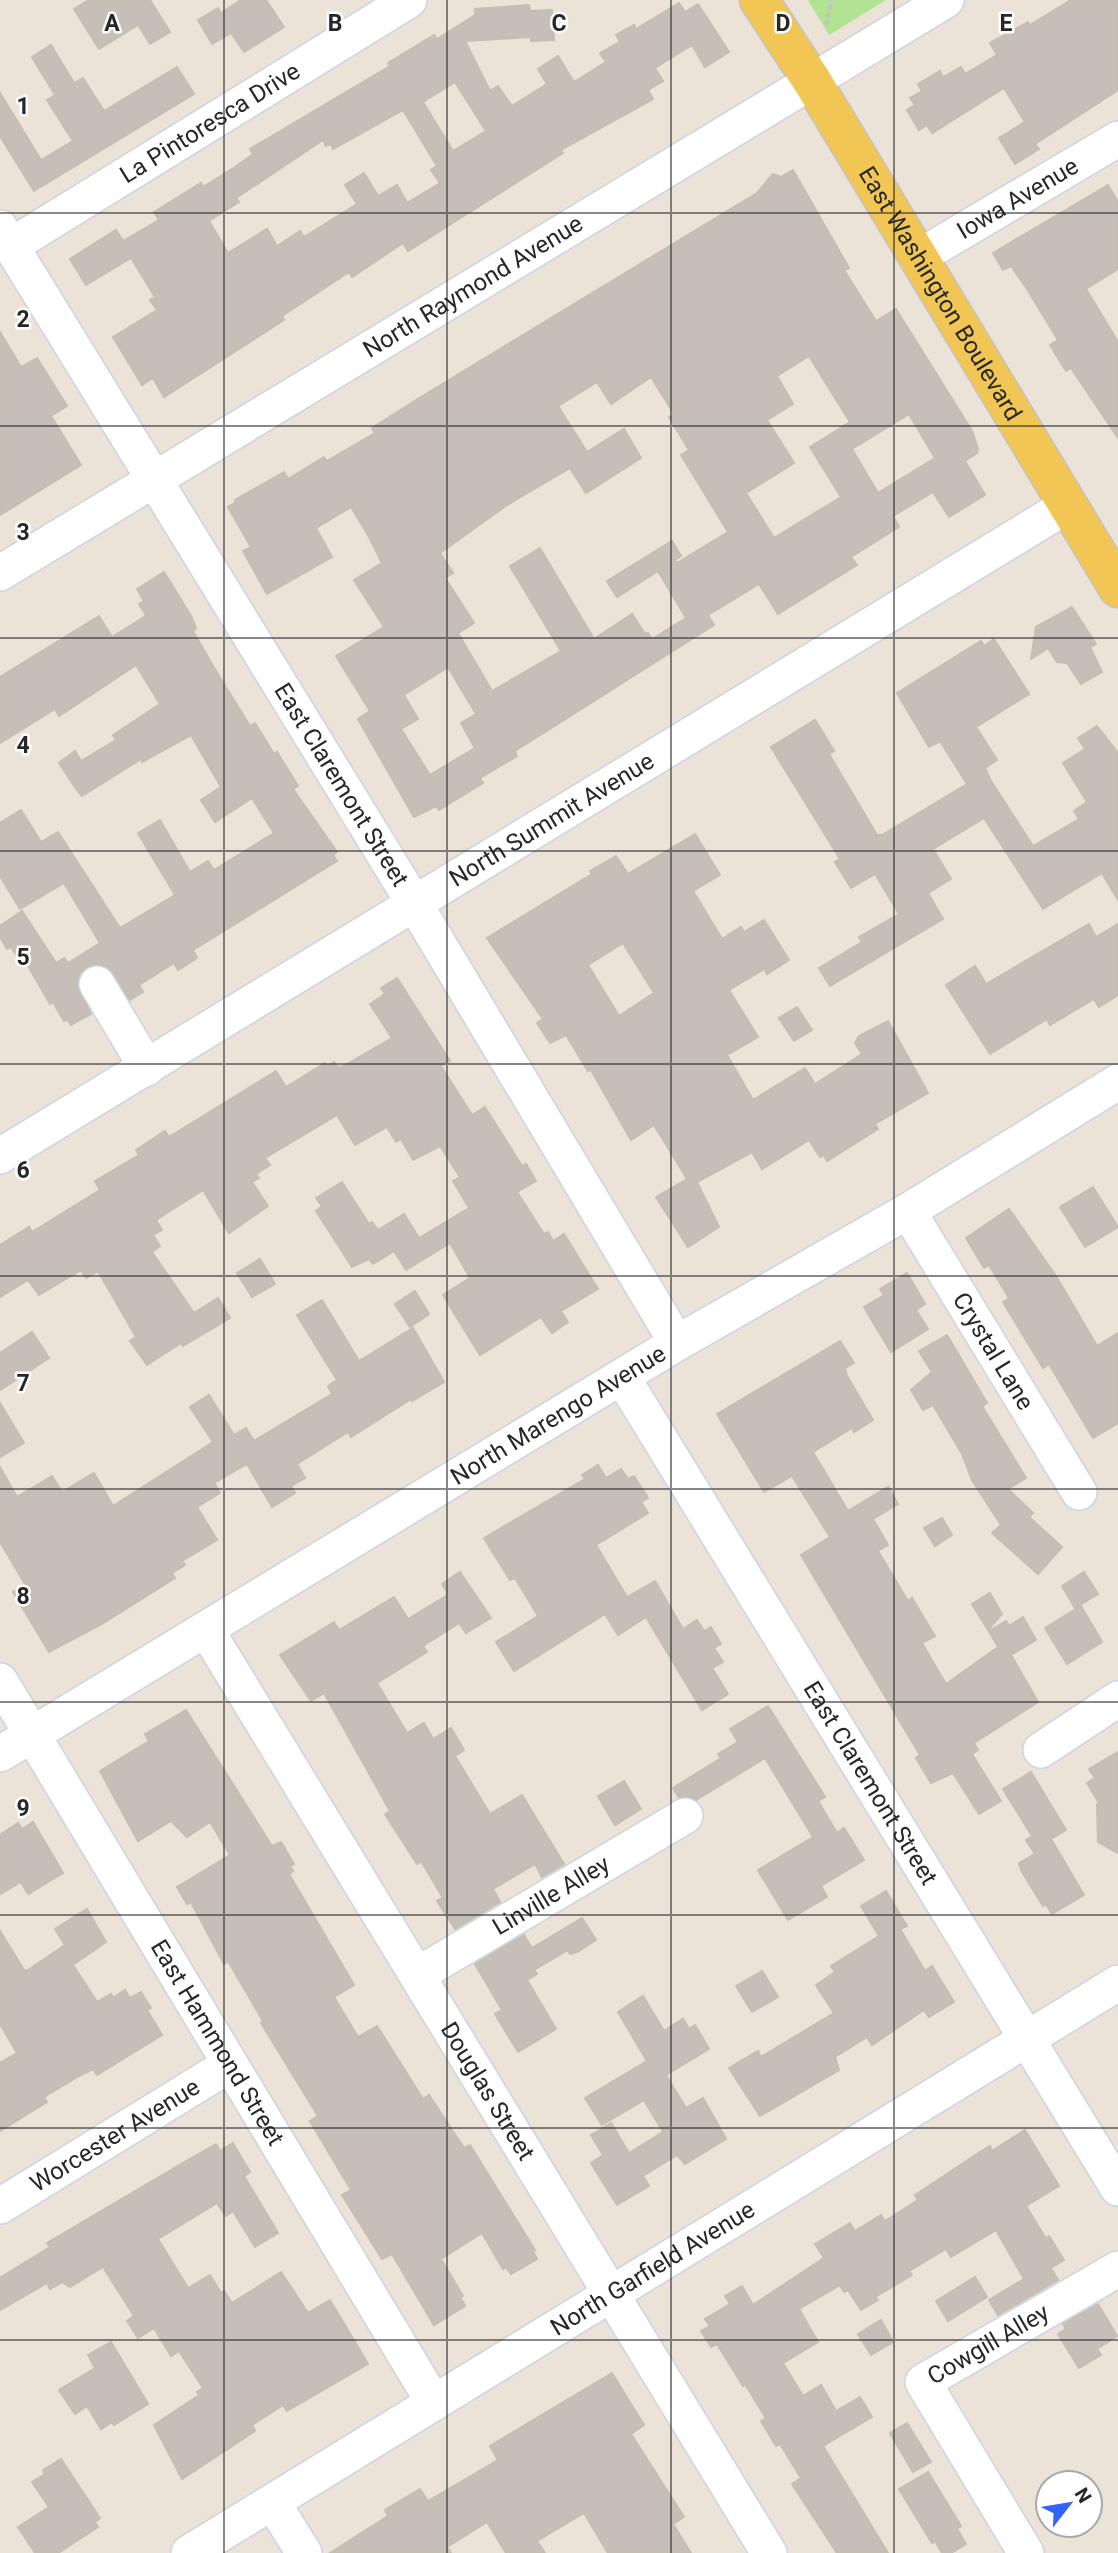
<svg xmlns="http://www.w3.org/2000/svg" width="1118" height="2553" font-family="Roboto,sans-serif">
	<rect width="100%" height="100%" fill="#ebe2d8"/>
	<polygon fill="#b2e393" points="808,0 886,0 829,35"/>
	<g fill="#c5bfb8" stroke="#c5beb2" stroke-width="2" fill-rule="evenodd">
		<polygon points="89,0 150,0 170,32 150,44 138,25 99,49 74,9"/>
		<polygon points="241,0 266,0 284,27 244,52 231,33 212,44 198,20 218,8 221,13"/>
		<polygon points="1071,0 1118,0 1118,90 1035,144 1039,149 1015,164 999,138 1025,122 1004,88 932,133 927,125 919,130 907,110 915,105 910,98 922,91 918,84 940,71 943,77 961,67 965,74 997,55 990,43 1028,22 1030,25"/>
		<path d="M679 3 685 12 698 4 729 52 705 67 692 45 655 68 663 81 648 90 653 99 561 150 563 153 408 251 403 243 352 277 349 272 282 316 284 320 164 397 153 378 142 385 113 337 157 310 150 300 155 297 131 258 86 285 70 259 116 230 123 241 159 220 154 212 201 183 203 187 235 167 253 154 250 149 390 66 388 63 434 35 437 39 475 15V9L529 5 530 11 552 10 554 40 531 41V37L465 41 490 91 498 86 512 106 547 84 538 69 558 56 574 82 606 62 600 53 620 42 616 35 634 25 636 29ZM455 82 486 131 453 151 423 102ZM403 110 437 166 431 170 440 183 407 203 397 185 378 196 364 173 345 185 357 204 304 237 300 231 277 246 267 229 228 253 209 221 239 202 236 198 323 140 326 146 331 144 333 149Z"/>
		<polygon points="51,45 74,83 83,78 104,111 177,67 194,94 34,191 0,136 0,93 41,160 73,141 47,100 55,95 32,57"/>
		<path d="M793 170 849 268 844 270 876 321 896 309 972 431 978 449 977 453 965 461 985 495 949 517 933 492 893 516 899 527 851 557 857 565 778 614 759 584 708 615 714 625 515 751 517 756 480 778 483 783 439 810 436 806 414 817 358 719 370 711 336 656 384 627 354 580 382 563 368 535 351 507 316 528 332 557 267 594 243 551 251 547 228 507 236 502 235 500 284 472 288 479 324 457 327 461 375 433 372 428 416 400 757 193 773 174 781 177ZM809 356 850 422 810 447 841 497 774 538 746 493 794 463 767 420 793 404 777 376ZM651 377 674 414 669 417 689 450 681 455 728 532 677 563 675 560 681 556 672 541 607 581 617 597 658 571 686 618 652 639 648 633 645 634 632 614 594 639 540 548 510 566 561 651 492 691 458 633 474 623 445 578 453 573 440 553 507 505 570 468 586 493 641 458 624 429 587 452 558 406 597 382 611 404ZM909 414 935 458 878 493 852 449ZM448 667 476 714 461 723 475 748 430 775 401 729 418 719 404 695Z"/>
		<polygon points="1108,185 1118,202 1118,269 1086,289 1118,342 1118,438 1071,368 1066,371 1050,345 1058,340 1027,289 1011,266 1003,270 993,253"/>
		<polygon points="0,332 21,367 37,358 67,406 51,416 81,465 0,515"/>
		<polygon points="164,572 191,616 196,628 193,631 213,666 250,726 255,723 274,754 277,752 298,786 293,789 337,852 333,855 337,861 193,950 197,958 178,970 174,963 139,985 143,992 130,1000 107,967 96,964 86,967 79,975 77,985 91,1014 71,1025 67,1019 64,1021 53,1002 50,1004 27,964 24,966 11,947 7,949 0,937 0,926 22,911 56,963 64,958 68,963 100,943 64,883 20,909 0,876 0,823 21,810 41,842 58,832 120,928 175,895 138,833 160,820 190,872 208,861 214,870 274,833 252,798 215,822 201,800 221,787 191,735 142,762 141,759 82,796 76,789 59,763 75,751 81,761 116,740 113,735 160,704 136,665 59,716 55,709 0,743 0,677 99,616 112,637 144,617 146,615 139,604 144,601 137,589"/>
		<polygon points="1072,607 1096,644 1090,647 1102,672 1081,684 1067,663 1057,662 1048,648 1031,659 1036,627"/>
		<polygon points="994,639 1029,694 976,727 997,760 985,768 991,781 1033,846 1079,819 1074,811 1087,802 1063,763 1085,749 1078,738 1097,726 1118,753 1118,900 1102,873 1043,909 984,818 933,849 951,879 928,893 943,919 830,986 819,968 862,942 859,937 899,914 875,874 851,888 835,862 840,859 771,747 815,720 834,751 829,754 877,835 882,835 967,784 940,741 929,747 897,693 981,641 984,646"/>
		<path d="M695 834 720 875 693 891 722 939 741 927 744 932 764 920 789 960 767 974 764 969 729 990 758 1037 727 1055 753 1100 805 1068 815 1084 862 1054 855 1043 859 1036 888 1021 928 1093 875 1124 878 1129 827 1161 824 1155 820 1157 809 1140 762 1169 752 1152 697 1182 719 1227 688 1247 656 1197 687 1179 654 1125 631 1140 591 1070 588 1071 566 1035 550 1043 537 1023 543 1019 487 938 592 874 590 871 616 856 628 874ZM623 943 654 993 619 1016 588 965Z"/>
		<polygon points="1089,924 1096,937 1118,924 1118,995 1099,1007 1094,999 1050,1025 1047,1019 990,1054 946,985 975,966 986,984"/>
		<polygon points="397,978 450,1061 441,1066 472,1115 485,1107 522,1166 526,1164 536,1181 517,1192 544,1234 548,1232 553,1241 564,1234 598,1289 561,1311 568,1322 552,1333 541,1317 480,1355 443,1295 470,1278 450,1243 406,1270 394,1251 373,1264 369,1259 352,1267 316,1211 322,1206 316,1198 342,1182 369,1224 372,1222 378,1230 404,1214 419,1238 469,1208 453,1181 460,1177 440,1146 413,1160 401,1139 396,1142 387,1127 355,1145 337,1115 265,1158 270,1165 256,1174 259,1178 252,1182 268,1206 229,1233 203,1190 156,1220 162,1230 153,1235 160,1246 152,1252 194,1313 218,1298 230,1318 183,1346 181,1343 147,1365 130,1341 136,1337 98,1271 86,1278 81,1270 39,1295 28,1280 0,1297 0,1245 29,1227 32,1232 100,1190 95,1181 139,1155 136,1150 165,1131 169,1137 276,1071 286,1087 325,1063 327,1066 334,1062 338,1068 347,1064 392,1038 370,1004 385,994 381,988"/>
		<polygon points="797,1007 812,1030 794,1041 779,1018"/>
		<polygon points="1093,1187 1118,1227 1085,1247 1060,1207"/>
		<polygon points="1009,1209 1056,1276 1097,1346 1118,1333 1118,1423 1093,1438 1049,1364 1043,1368 1003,1302 1009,1298 989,1265 984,1268 966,1238"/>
		<polygon points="260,1259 275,1284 252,1297 237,1273"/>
		<polygon points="907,1273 925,1304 916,1310 928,1329 891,1352 864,1307 884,1295 880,1289"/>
		<polygon points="415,1291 429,1314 410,1327 395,1304"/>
		<polygon points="322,1300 359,1361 413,1328 444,1382 412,1401 411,1399 351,1437 348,1432 297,1464 305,1478 291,1486 295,1493 272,1507 247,1464 214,1483 220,1493 197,1507 217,1540 182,1561 185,1565 172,1573 175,1578 102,1624 49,1652 13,1592 25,1584 0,1542 0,1467 17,1497 52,1476 62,1492 94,1473 113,1506 213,1442 190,1407 209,1395 234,1435 246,1428 254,1441 332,1394 328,1386 337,1380 297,1315"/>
		<polygon points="32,1332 49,1358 0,1390 0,1353"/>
		<polygon points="947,1335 987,1403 982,1406 1026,1478 1008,1489 1033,1513 1029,1517 1062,1547 1038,1574 992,1533 1001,1525 972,1480 962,1454 933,1405 923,1410 911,1390 932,1372 919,1351"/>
		<polygon points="840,1341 854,1363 845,1368 847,1376 873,1420 854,1432 852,1428 813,1452 848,1511 888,1487 898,1504 873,1519 888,1545 878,1551 908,1601 912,1598 935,1636 922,1643 946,1684 998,1647 989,1631 1006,1621 1009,1626 1023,1617 1036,1640 1011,1655 1038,1702 974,1743 978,1750 972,1754 1001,1801 979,1814 953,1773 931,1783 916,1758 920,1755 801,1555 830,1537 792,1476 764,1492 717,1414"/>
		<polygon points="0,1403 24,1443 0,1457"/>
		<polygon points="598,1465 606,1478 621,1469 628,1479 634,1476 648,1498 641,1502 648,1513 596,1545 627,1597 655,1581 683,1629 697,1620 704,1631 711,1627 721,1644 714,1648 723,1662 712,1668 728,1694 702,1710 646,1617 618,1635 605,1614 514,1671 496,1642 538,1616 515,1578 510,1580 484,1538 585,1479 582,1475"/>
		<polygon points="942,1518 952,1535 935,1546 924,1528"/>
		<polygon points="460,1572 491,1618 466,1633 459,1623 423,1646 427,1652 377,1683 407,1733 424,1723 433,1739 451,1728 464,1750 455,1756 490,1814 522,1795 564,1864 542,1877 535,1864 493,1889 500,1902 455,1929 437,1901 443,1898 421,1861 417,1864 385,1814 390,1811 324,1693 311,1701 280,1655 334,1622 339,1630 394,1597 408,1619 446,1596 447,1592 442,1584"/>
		<polygon points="1084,1572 1098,1594 1075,1608 1062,1586"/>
		<polygon points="990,1593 1002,1614 988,1630 972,1604"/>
		<polygon points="1081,1606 1102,1642 1067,1664 1045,1628"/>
		<polygon points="768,1706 825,1797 818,1801 837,1833 844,1828 864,1860 821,1886 827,1897 788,1920 758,1870 813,1837 765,1758 696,1800 679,1798 673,1788 721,1758 718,1754 738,1742 730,1729"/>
		<polygon points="186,1710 272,1846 281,1842 294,1864 290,1866 293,1871 289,1874 354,1985 334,1997 358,2037 377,2026 423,2099 429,2095 464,2148 470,2145 535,2250 533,2251 537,2259 511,2274 506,2267 503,2269 482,2233 441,2259 463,2296 460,2297 465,2306 434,2325 392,2254 382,2259 342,2195 351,2190 310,2121 318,2116 261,2023 263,2021 228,1961 224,1964 191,1902 187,1904 177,1887 230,1855 210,1822 187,1837 171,1821 138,1841 100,1771 149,1741 145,1734"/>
		<polygon points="1118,1752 1118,1853 1098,1842 1097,1804 1099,1803 1087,1783 1095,1778 1089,1769"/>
		<polygon points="1031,1772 1066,1830 1051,1839 1084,1895 1052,1914 1046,1904 1043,1906 1021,1870 1019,1863 1035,1854 1026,1840 1032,1836 1003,1789"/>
		<polygon points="624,1781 641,1809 615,1825 598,1796"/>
		<polygon points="33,1822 63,1873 28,1894 21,1882 0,1894 0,1835 18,1823 22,1829"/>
		<polygon points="886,1891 907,1926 900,1929 925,1971 932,1966 954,2002 929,2017 924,2010 872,2045 867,2037 835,2057 839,2070 760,2116 729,2068 758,2051 761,2057 834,2013 816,1985 835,1972 831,1966 879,1936 861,1906"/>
		<polygon points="87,1909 106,1942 73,1965 97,2002 111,1994 113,1998 125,1990 130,1998 141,1992 151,2008 147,2010 162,2035 97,2075 93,2069 79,2076 44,2097 47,2102 0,2131 0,2063 17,2053 0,2024 0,1931 24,1970 28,1970 65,1945 55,1929"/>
		<polygon points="582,1918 596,1940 577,1952 570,1954 568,1950 534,1970 537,1974 527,1980 556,2029 518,2052 495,2014 502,2010 475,1964 524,1935 532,1948"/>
		<polygon points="762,1971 778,1997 752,2012 736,1986"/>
		<polygon points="643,1996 664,2031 683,2019 689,2029 695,2025 709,2049 666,2075 686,2108 703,2098 726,2139 685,2164 677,2155 643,2176 649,2186 617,2205 591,2163 603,2155 591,2135 611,2123 629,2153 663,2132 644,2100 602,2125 585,2098 647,2061 618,2012"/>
		<polygon points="1025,2130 1059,2186 1026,2206 1046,2239 1049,2236 1064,2260 1051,2268 1058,2280 998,2315 989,2300 1024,2279 996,2230 951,2257 946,2249 909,2271 912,2275 875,2297 878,2300 861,2310 848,2290 844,2292 840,2285 799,2309 818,2342 783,2363 803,2396 821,2385 836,2411 860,2397 872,2417 823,2446 888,2553 837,2553 792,2484 801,2478 780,2444 776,2446 761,2421 766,2418 745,2384 743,2386 717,2344 711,2347 701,2331 710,2326 705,2319 730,2304 725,2296 742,2286 753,2305 824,2258 815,2244 850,2223 855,2231 881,2215 885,2221 918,2200 915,2195 983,2150 990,2146 992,2151"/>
		<polygon points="233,2143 250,2172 244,2176 278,2233 255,2247 233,2211 226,2216 217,2203 158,2239 188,2288 210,2275 221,2293 224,2291 232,2303 281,2272 308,2313 330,2300 368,2364 287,2411 283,2405 252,2425 255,2431 182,2479 154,2425 199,2395 197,2392 203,2388 179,2351 171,2356 154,2328 138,2338 127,2321 134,2316 103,2267 70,2287 62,2282 50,2289 47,2283 0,2310 0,2278 50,2247 47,2243 181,2164 216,2144 220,2151"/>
		<polygon points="975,2277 987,2297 948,2321 936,2301"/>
		<polygon points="1098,2304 1117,2336 1097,2349 1101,2355 1079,2368 1058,2334 1066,2329 1063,2324"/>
		<polygon points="881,2320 893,2342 871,2355 858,2334"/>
		<polygon points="111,2342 148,2404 114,2425 112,2422 101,2429 87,2406 75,2414 59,2390 95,2368 88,2355"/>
		<polygon points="612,2373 644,2425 631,2434 684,2517 673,2524 691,2553 608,2553 584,2513 537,2541 545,2553 506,2553 487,2522 447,2547 451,2553 330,2553 388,2516 385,2510 420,2489 428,2501 498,2460 490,2446"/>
		<polygon points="907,2423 931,2462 913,2472 890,2433"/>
		<polygon points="61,2459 100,2518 95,2522 98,2527 58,2553 35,2553 18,2527 49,2507 32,2482 45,2474 43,2470"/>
		<polygon points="928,2472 961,2526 957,2529 966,2544 951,2553 942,2553 935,2541 932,2543 899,2489"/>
	</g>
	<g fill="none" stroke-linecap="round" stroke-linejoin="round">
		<defs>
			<g id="minor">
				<path id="s1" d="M0 228 414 903 677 1343"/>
				<path id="s2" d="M11 246 409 0"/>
				<path id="s3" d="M917 258 1118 139"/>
				<path id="s4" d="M0 573 946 0"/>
				<polyline points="97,984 147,1068"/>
				<path id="s5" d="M0 1156 1068 505"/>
				<path id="s6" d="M908 1211 1079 1492"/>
				<path id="s7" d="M622 1377 1118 2188"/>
				<path id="s8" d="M207 1631 769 2553"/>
				<path id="s9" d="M0 1681 434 2403"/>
				<polyline points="1041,1750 1118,1699"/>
				<path id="s10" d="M0 1754 677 1343 908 1211 1118 1082"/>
				<path id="s11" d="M417 1975 685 1816"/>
				<path id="s12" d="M0 2206 229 2065"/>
				<polyline points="273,2503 304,2553"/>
				<path id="s13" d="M189 2553 1118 1983"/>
				<path id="s14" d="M1026 2553 923 2382 1118 2269"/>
			</g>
			<g id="major">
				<path id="s15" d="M759 0 812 81 1118 588"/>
			</g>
		</defs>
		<use href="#minor" stroke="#ced2e1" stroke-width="38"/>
		<use href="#major" stroke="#c3c3c3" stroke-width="41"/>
		<polyline stroke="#c3c3c3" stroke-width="4.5" stroke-dasharray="5 3.5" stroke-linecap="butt" points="826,26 832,0"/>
		<use href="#minor" stroke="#fff" stroke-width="35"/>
		<use href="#major" stroke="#f2c655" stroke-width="38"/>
	</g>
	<path fill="none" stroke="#272727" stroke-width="2" stroke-opacity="0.55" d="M224 0V2553M447 0V2553M671 0V2553M894 0V2553M0 213H1118M0 426H1118M0 638H1118M0 851H1118M0 1064H1118M0 1276H1118M0 1489H1118M0 1702H1118M0 1915H1118M0 2128H1118M0 2340H1118"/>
	<g text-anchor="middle" stroke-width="5" stroke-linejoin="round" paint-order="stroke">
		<g font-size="24" fill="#272727" stroke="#fff">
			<text dy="8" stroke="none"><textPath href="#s2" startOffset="234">La Pintoresca Drive</textPath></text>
			<text dy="8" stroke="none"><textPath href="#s3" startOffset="117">Iowa Avenue</textPath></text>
			<text dy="8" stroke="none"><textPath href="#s4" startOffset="553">North Raymond Avenue</textPath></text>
			<text dy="8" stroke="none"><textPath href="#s15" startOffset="345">East Washington Boulevard</textPath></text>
			<text dy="8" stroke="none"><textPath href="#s1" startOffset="653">East Claremont Street</textPath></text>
			<text dy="8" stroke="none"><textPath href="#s5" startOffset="646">North Summit Avenue</textPath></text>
			<text dy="8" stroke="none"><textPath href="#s6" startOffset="164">Crystal Lane</textPath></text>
			<text dy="8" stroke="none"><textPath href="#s10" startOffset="653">North Marengo Avenue</textPath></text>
			<text dy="8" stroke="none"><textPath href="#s7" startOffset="476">East Claremont Street</textPath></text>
			<text dy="8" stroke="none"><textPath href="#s11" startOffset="156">Linville Alley</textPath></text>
			<text dy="8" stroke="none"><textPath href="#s9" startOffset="422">East Hammond Street</textPath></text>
			<text dy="8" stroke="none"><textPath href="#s8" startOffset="539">Douglas Street</textPath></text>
			<text dy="8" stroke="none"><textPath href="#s12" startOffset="135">Worcester Avenue</textPath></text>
			<text dy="8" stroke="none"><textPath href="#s13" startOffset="544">North Garfield Avenue</textPath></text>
			<text dy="8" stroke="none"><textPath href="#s14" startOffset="275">Cowgill Alley</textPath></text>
		</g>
	</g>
	<g font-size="23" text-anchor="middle" font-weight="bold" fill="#272727" stroke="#fff" stroke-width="5" stroke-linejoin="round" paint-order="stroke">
		<text x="112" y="31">A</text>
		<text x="335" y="31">B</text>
		<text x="559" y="31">C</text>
		<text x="783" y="31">D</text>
		<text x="1006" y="31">E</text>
		<text x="23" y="114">1</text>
		<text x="23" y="327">2</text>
		<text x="23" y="540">3</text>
		<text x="23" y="753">4</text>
		<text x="23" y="965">5</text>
		<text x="23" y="1178">6</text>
		<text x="23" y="1391">7</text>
		<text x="23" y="1604">8</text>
		<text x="23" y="1816">9</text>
	</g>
	<g transform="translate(1069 2504) rotate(59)"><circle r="33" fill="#ffffff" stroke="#a9a9a9" stroke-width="2"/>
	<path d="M0-5L12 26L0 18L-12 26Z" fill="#3363fd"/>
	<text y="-10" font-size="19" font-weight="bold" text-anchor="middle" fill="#272727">N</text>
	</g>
</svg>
